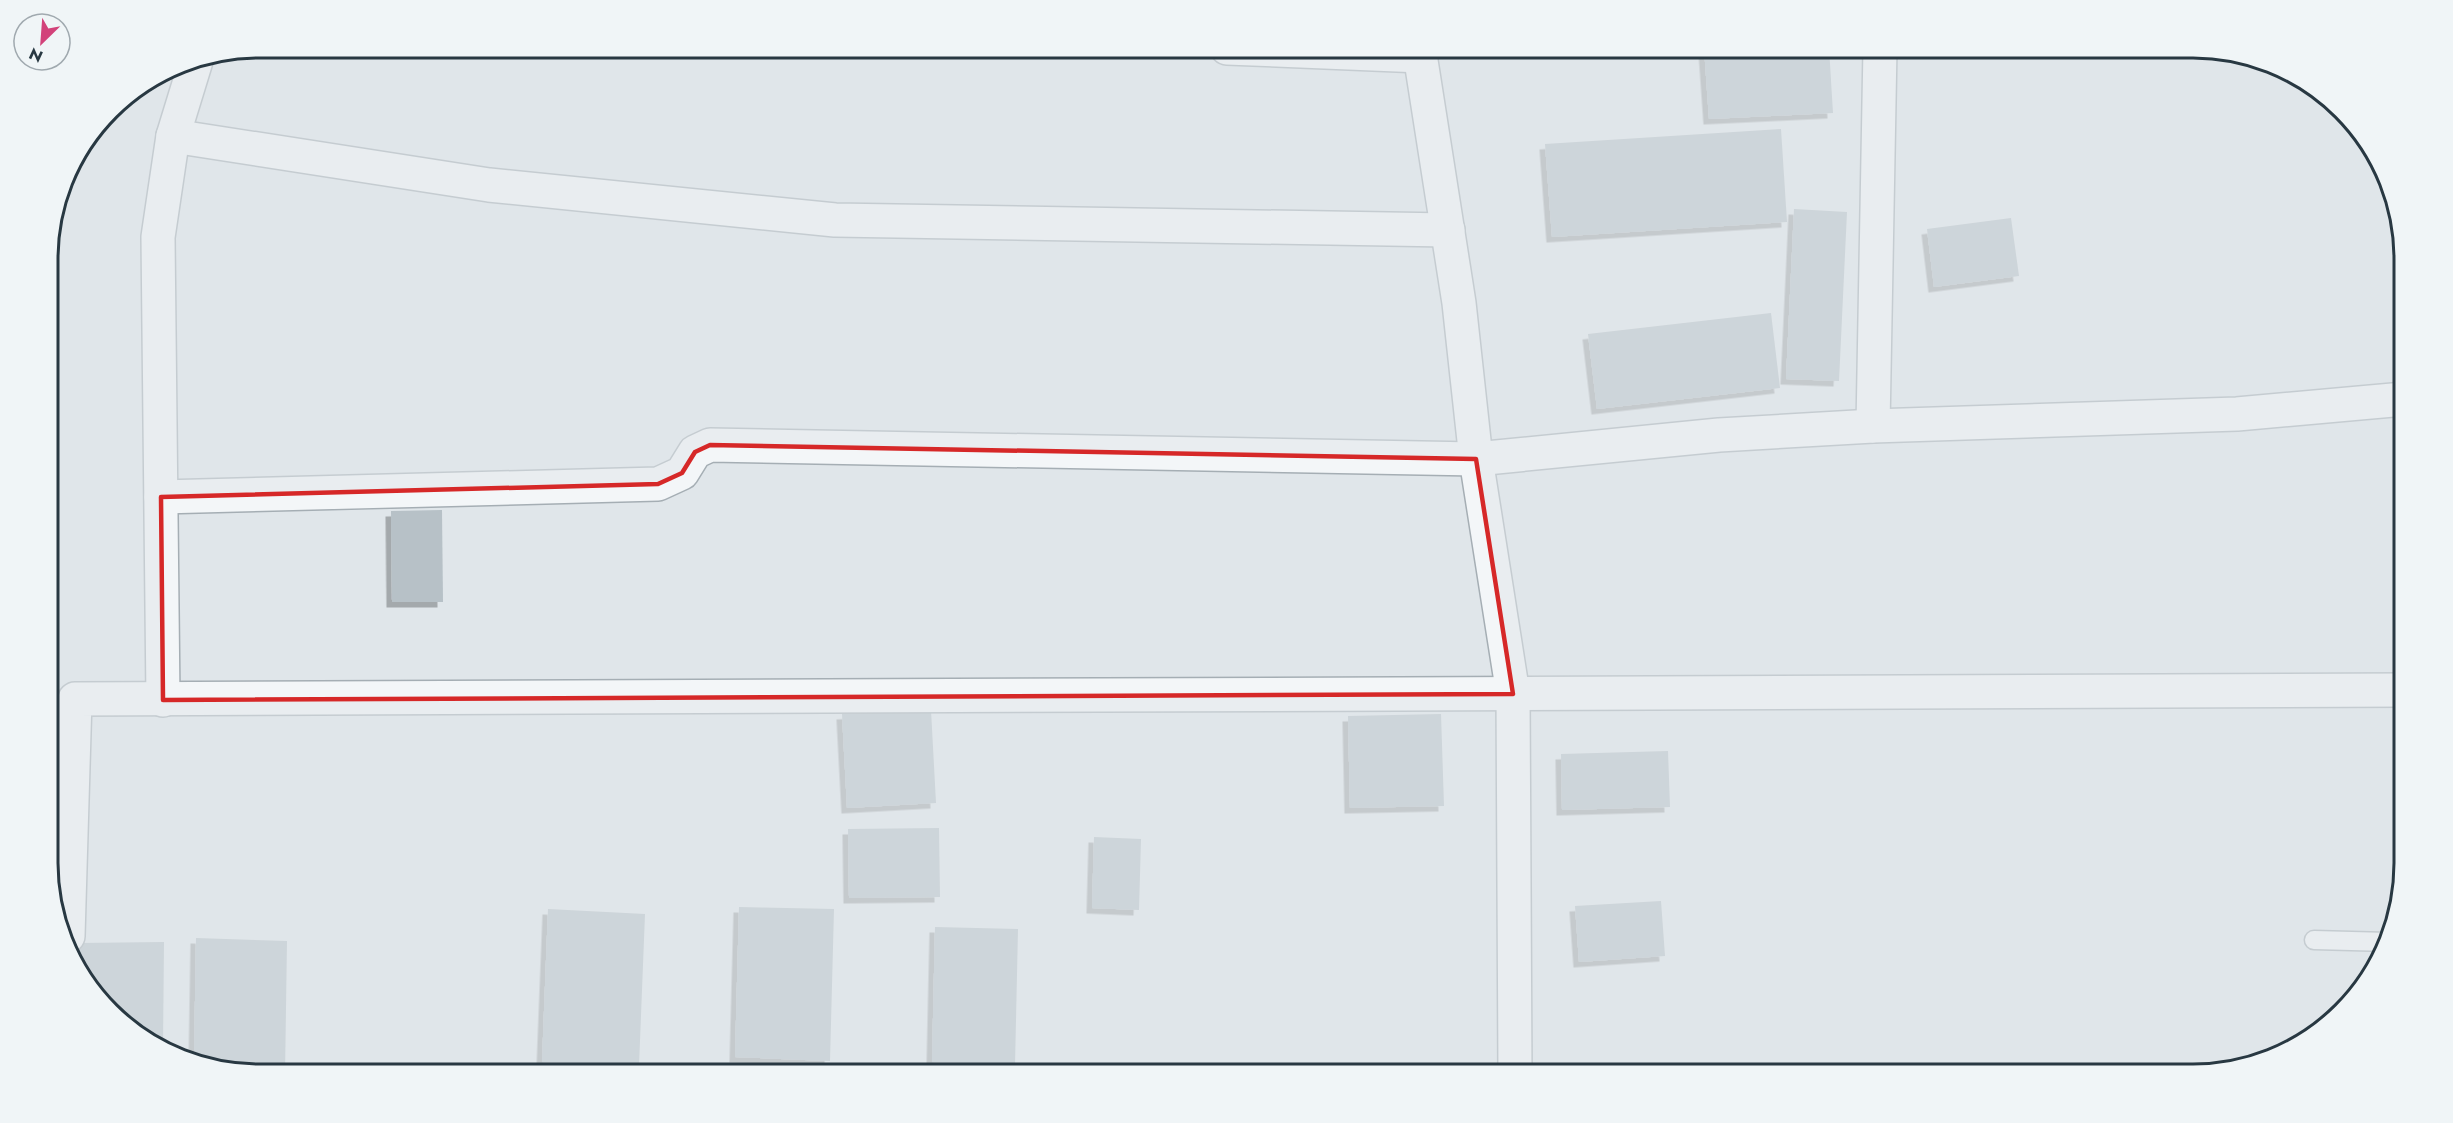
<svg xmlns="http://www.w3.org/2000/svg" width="2453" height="1123" font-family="Jost,sans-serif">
	<defs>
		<filter id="shadow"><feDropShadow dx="-5.5" dy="5.5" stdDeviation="0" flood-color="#0004"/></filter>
	</defs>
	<rect width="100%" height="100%" fill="#e0e6ea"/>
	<g fill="#b7c1c7" filter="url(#shadow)">
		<polygon points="1704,48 1829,48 1833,113 1709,119"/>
		<polygon points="1781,129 1787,222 1552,237 1545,144"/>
		<polygon points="1794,209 1847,212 1839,381 1786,379"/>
		<polygon points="2011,218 2019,276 1934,287 1927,229"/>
		<polygon points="1771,313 1780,388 1597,409 1588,334"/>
		<polygon points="442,510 443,602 392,602 391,511"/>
		<polygon points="931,710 936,803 847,808 842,714"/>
		<polygon points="1441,714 1444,806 1350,808 1348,716"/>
		<polygon points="1668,751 1670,807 1562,810 1561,754"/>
		<polygon points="939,828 940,897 849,898 848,829"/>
		<polygon points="1094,837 1141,839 1139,910 1092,908"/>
		<polygon points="1661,901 1665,956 1579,962 1575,906"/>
		<polygon points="739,907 834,909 830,1061 735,1057"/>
		<polygon points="548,909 645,914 639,1066 542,1062"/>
		<polygon points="935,927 1018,929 1015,1065 932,1062"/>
		<polygon points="196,938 287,941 285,1075 260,1075 194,1062"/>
		<polygon points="164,942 163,1047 92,992 78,958 78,943"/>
	</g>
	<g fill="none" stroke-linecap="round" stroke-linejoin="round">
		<defs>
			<polyline id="lane" points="2314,940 2389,942"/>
			<g id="street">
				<polyline points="1227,48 1421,56"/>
				<polyline points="1419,48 1459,303 1476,459 1513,694 1515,1075"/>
				<polyline points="173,136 489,185 835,220 1448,230"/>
				<polyline points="1873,426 1880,48"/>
				<polyline points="161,497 658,484 682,473 695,452 710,445 1476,459 1719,435 1873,426 2237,414 2404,399"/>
				<polyline points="163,700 158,237 173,136 196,61"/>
				<polyline points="68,936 75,699 2405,690"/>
			</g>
		</defs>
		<use href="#lane" stroke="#a5aeb4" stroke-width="21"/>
		<use href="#street" stroke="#a5aeb4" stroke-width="36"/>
		<use href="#lane" stroke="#f3f6f8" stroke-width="18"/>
		<use href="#street" stroke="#f3f6f8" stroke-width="33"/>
	</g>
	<path d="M0 0H2453V1123H0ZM710 445 1476 459 1513 694 163 700 161 497 658 484 682 473 695 452Z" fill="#e0e6ea" fill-opacity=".55" fill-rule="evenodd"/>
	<path fill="none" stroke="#d62828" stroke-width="4.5" stroke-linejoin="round" d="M710 445 1476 459 1513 694 163 700 161 497 658 484 682 473 695 452Z"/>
	<path d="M0 0H2453V1123H0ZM259 58H2193A201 201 0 0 1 2394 259V863A201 201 0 0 1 2193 1064H259A201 201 0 0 1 58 863V259A201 201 0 0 1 259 58Z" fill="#f0f5f7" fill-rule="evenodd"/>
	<path fill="none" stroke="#283842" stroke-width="3" d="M259 58H2193A201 201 0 0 1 2394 259V863A201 201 0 0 1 2193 1064H259A201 201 0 0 1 58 863V259A201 201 0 0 1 259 58Z"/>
	<g transform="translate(42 42) rotate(205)"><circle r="28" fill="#f0f5f7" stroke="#a0a9af" stroke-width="1.5"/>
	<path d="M0-4.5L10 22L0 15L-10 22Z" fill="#d2427a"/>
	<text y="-9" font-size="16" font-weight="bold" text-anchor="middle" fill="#283842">N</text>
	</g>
</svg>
